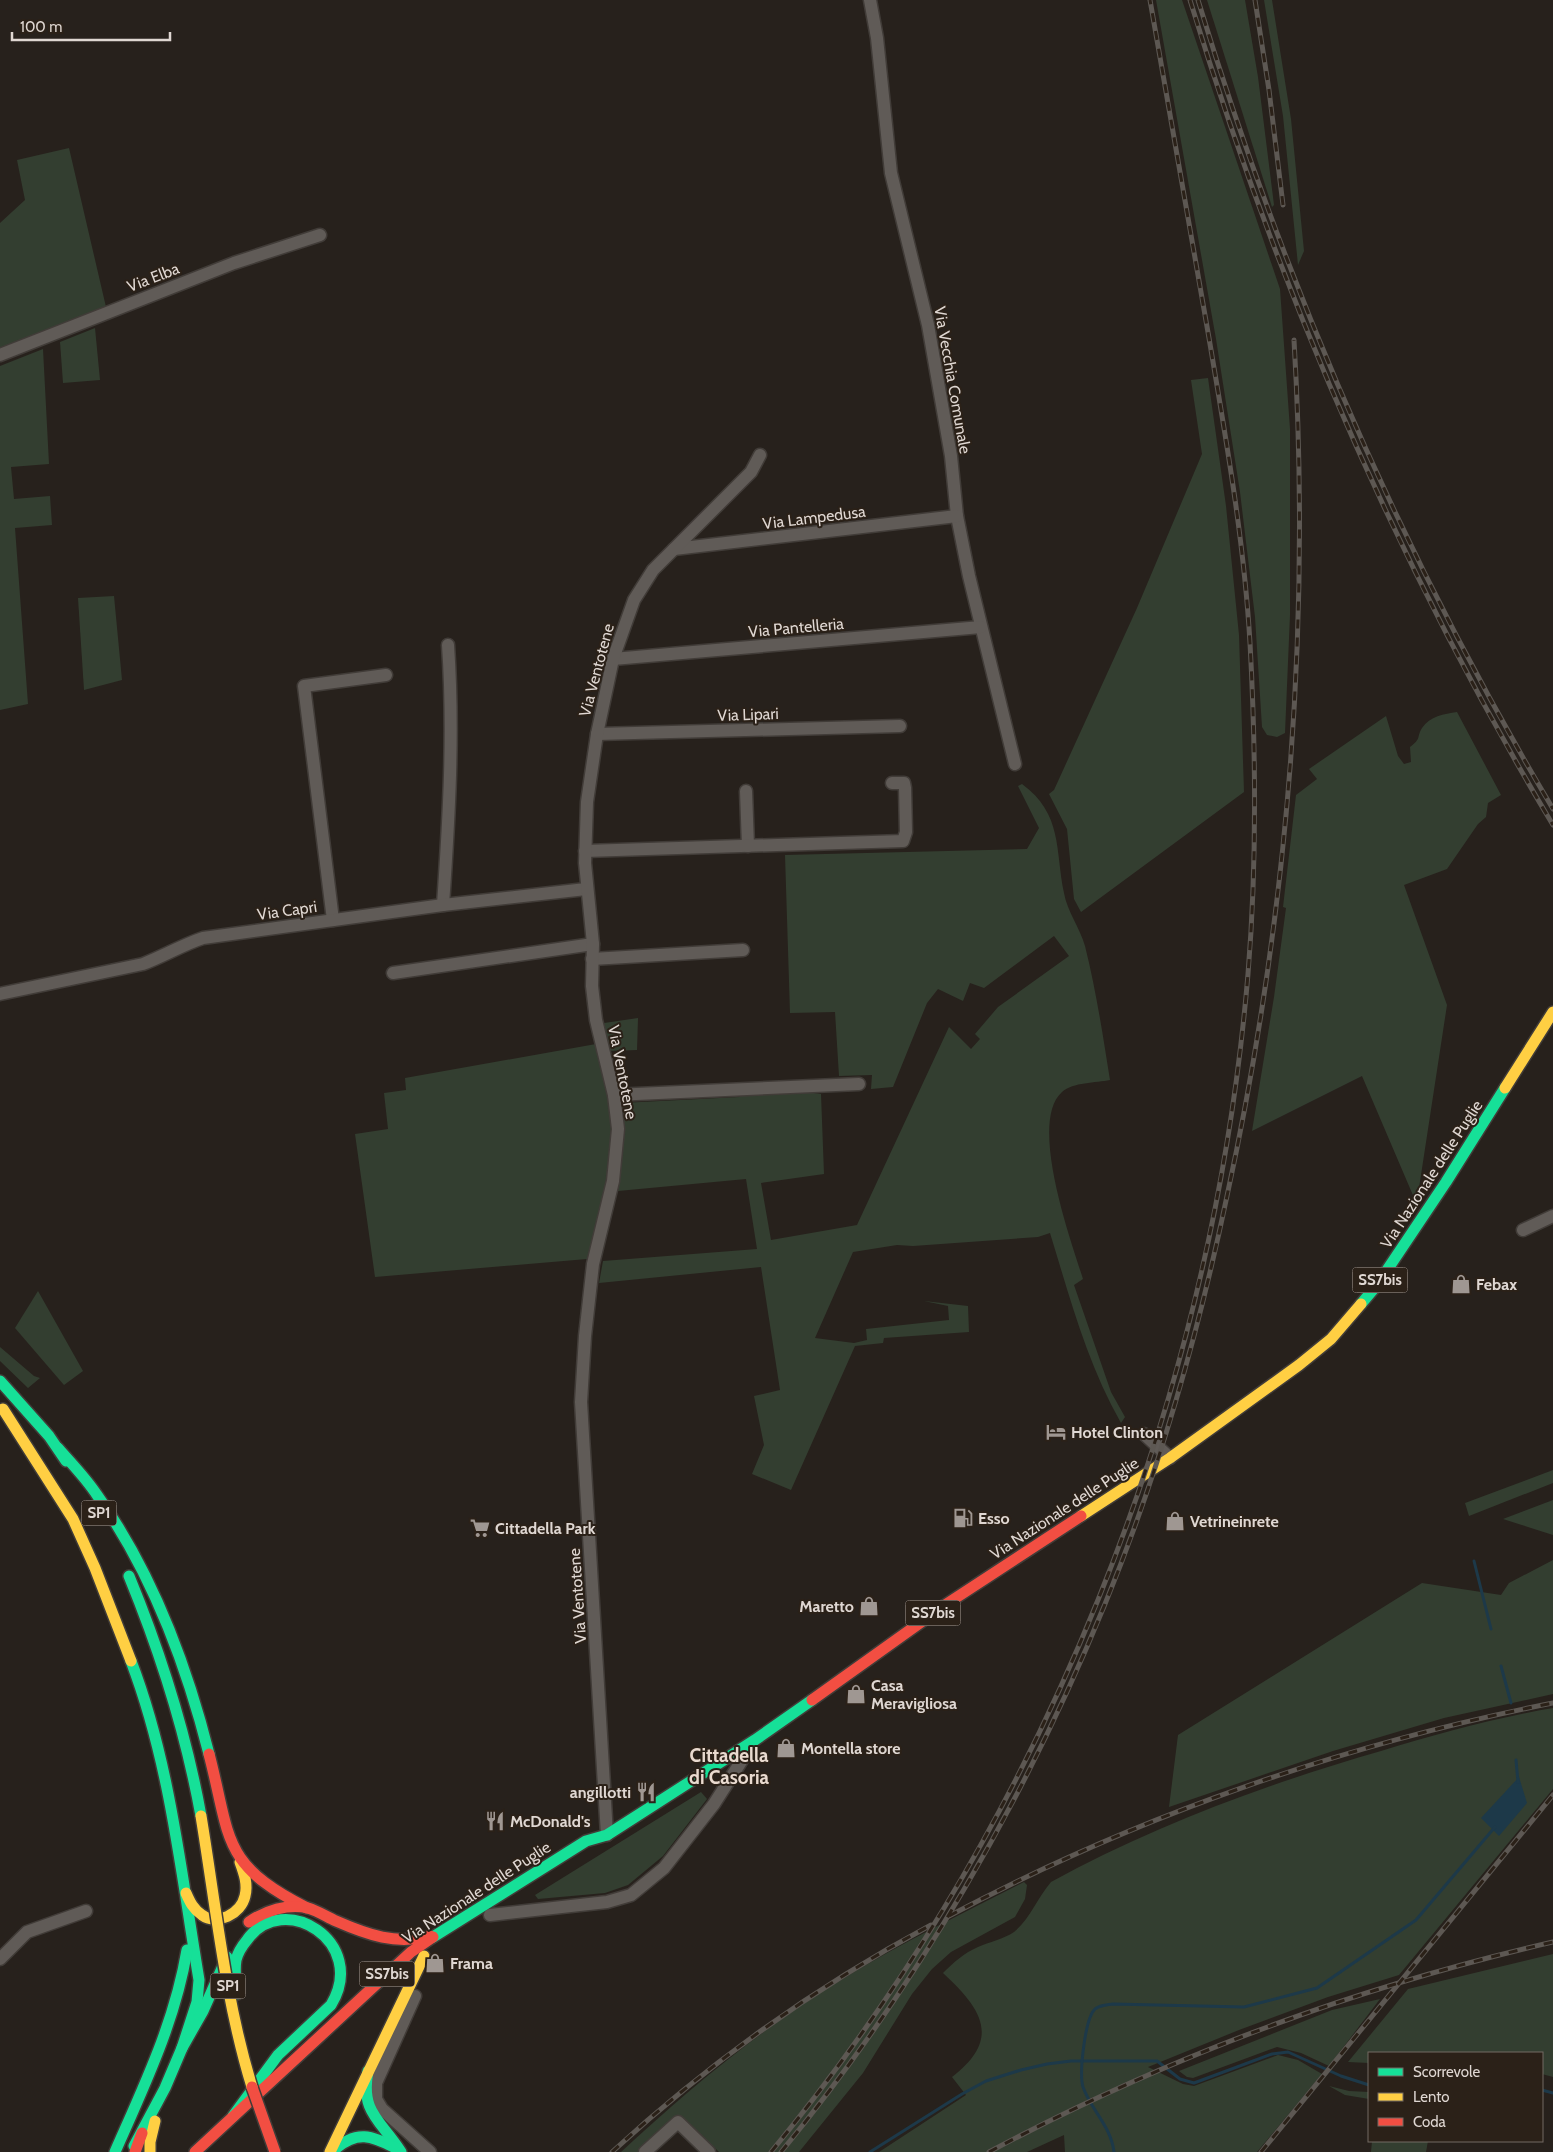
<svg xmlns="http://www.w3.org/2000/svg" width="1553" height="2152" font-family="Cabin,sans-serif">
	<rect width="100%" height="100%" fill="#27211c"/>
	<g fill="#333e30">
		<polygon points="1156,0 1182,0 1280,289 1290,429 1290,615 1285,733 1277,737 1267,735 1262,727 1255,617 1240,492 1216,339"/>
		<polygon points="1207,0 1245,0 1258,77 1274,205 1272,207"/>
		<polygon points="1264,0 1272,0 1291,119 1304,251 1298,265 1283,116"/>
		<polygon points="69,148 106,307 0,349 0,223 25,200 17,160"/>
		<polygon points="95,328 100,380 63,383 60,342"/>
		<polygon points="43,349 49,464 11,467 14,499 50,496 52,525 15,528 28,704 0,710 0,366"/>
		<polygon points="1208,378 1226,506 1239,635 1244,792 1081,912 1074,899 1067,829 1049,794 1054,790 1137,608 1202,454 1191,380"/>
		<polygon points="114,596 122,680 84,690 78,598"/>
		<path d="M1457 712 1501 795 1488 803 1486 817 1478 824 1447 869 1404 885 1447 1005 1417 1201 1415 1200 1362 1076 1252 1131 1274 997 1286 908 1283 907 1296 795 1317 779 1309 769 1386 716 1398 756 1404 764 1411 762 1410 747C1422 738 1416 738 1422 728 1430 716 1444 714 1457 712Z"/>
		<path d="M1022 784C1063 814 1055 850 1064 893 1067 911 1080 928 1085 946 1096 990 1103 1036 1110 1080 1096 1083 1073 1082 1062 1092 1028 1122 1071 1241 1083 1279L1074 1285 1111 1392 1125 1417 1121 1423C1087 1363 1070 1298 1050 1233L1038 1237 913 1246 897 1245 853 1252 815 1338 854 1343 867 1340 866 1329 949 1320 948 1306 924 1301 968 1306 969 1332 884 1338 883 1343 855 1346 791 1490 752 1474 764 1445 754 1396 780 1390 761 1267 599 1283 603 1261 757 1249 746 1179 618 1191 623 1141 621 1103 739 1097 744 1094 792 1090 821 1094 824 1174 761 1183 771 1240 857 1225 949 1027 971 1049 980 1039 975 1034 998 1007 1069 956 1054 936 984 988 970 983 963 1001 938 989 927 1003 893 1087 871 1089 872 1075 839 1076 835 1012 790 1013 785 855 1027 849 1039 828 1018 786Z"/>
		<polygon points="638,1018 637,1050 610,1051 604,1023"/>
		<path d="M596 1044C602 1070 611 1099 611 1127 611 1172 599 1215 587 1259L375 1277 355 1134 388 1129 384 1093 406 1090 405 1078Z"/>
		<polygon points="38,1291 83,1371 64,1385 15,1328"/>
		<polygon points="0,1347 34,1376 40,1378 28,1388 0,1361"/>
		<polygon points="1553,1470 1553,1483 1469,1516 1465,1503"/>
		<polygon points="1553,1500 1553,1535 1503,1519"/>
		<polygon points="1553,1560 1553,1694 1444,1718 1333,1751 1169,1807 1178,1735 1422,1583 1501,1595 1509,1583"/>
		<path d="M1553 1708V1789L1399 1975 1328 1997 1239 2030 1148 2067 1183 2084 1194 2086 1278 2055 1298 2060 1322 2074 1257 2152H1065L1064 2135 1027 2152H879L966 2095 952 2077C1002 2039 982 2009 943 1973 954 1962 964 1953 978 1947 989 1942 1004 1939 1014 1932 1030 1919 1038 1897 1051 1882 1155 1825 1267 1784 1381 1751 1437 1734 1495 1718 1553 1708Z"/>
		<polygon points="701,1792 707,1799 663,1856 628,1885 605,1893 538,1899 535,1895"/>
		<path d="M1024 1882 1027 1885 1025 1899 1015 1917 951 1952 932 1969 912 1994 863 2073 799 2152H719L686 2120C669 2116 649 2142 638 2152H621C690 2088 763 2027 844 1978 902 1943 963 1913 1024 1882Z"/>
		<polygon points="1553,1954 1553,2077 1542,2074 1542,2053 1369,2053 1369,2063 1348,2062 1408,1989"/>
		<polygon points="1380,1999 1329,2066 1301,2053 1277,2047 1193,2078 1187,2077 1179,2071 1332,2010"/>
		<polygon points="1329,2086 1349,2091 1369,2092 1369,2099 1345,2095"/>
		<polygon points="1372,2141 1428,2141 1426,2152 1371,2152"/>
	</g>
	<polygon fill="#1d3949" points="1519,1777 1527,1803 1499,1836 1481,1818"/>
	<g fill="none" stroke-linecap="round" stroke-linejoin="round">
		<g stroke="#1d3949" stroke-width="3">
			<polyline points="1474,1561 1491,1629"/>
			<polyline points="1501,1666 1511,1703"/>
			<polyline points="1516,1760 1518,1782"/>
			<polyline points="1542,2090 1553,2093"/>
			<polyline points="870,2152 962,2094 986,2081 1021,2070 1047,2064 1071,2061 1157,2061 1180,2079 1194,2083 1272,2054 1288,2052 1341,2076 1369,2085"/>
			<path d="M1114 2152C1111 2126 1091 2110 1083 2087 1079 2073 1085 2018 1095 2009 1100 2005 1107 2005 1113 2004L1244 2007 1317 1988 1416 1920 1495 1827"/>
		</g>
		<defs>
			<g id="street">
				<polyline points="870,0 877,38 891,173 928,325 951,456 957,516 969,576 1015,764"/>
				<polyline points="0,355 234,263 320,235"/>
				<polyline points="674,549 957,516"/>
				<polyline points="613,659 981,627"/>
				<polyline points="597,734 900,726"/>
				<polyline points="746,791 748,846"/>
				<polyline points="585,851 903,841 906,832 905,788 904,783 892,783"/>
				<path d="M443 905C449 818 454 732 448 645"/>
				<polyline points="333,920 304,686 386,675"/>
				<polyline points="592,959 743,950"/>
				<polyline points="393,973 593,944"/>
				<path d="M0 994 143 964C164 956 182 945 203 938L443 905 586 889"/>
				<polyline points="614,1095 859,1084"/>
				<polyline points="1523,1230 1553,1216"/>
				<polyline points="1144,1434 1170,1458"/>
				<polyline points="607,1835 581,1402 585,1336 593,1264 613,1181 618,1129 614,1095 596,1020 592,986 593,944 585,863 587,802 597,734 613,659 634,600 653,570 751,472 760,455"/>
				<polyline points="490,1915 607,1902 631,1895 664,1868 714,1804 751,1746"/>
				<polyline points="0,1959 27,1932 86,1911"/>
				<polyline points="415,1996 376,2083 376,2099 382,2109 430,2152"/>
				<polyline points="645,2152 678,2122 709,2152"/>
			</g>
			<g id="fast">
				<polyline points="1361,1304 1377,1285 1446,1182 1505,1088"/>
				<polyline points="0,1381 49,1436 66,1461"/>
				<path d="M58 1448C71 1463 86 1478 97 1495 152 1572 186 1663 209 1754"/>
				<path d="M129 1576C161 1654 186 1733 201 1816"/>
				<path d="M131 1661C170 1763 181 1873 199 1980L197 2002 182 2048"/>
				<polyline points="433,1937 586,1841 607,1835 755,1740 812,1700"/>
				<path d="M368 2071C360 2113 381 2120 401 2152"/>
				<path d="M233 2116 278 2055 331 2005C369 1942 283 1889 247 1940 242 1946 238 1952 236 1960 234 1971 236 1983 237 1994"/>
				<polyline points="134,2146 165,2088 182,2048 203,2011 227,1957"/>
				<path d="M115 2152C144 2086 175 2022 187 1950"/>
				<path d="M332 2152C356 2129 372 2135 399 2150"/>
			</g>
			<g id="slow">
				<polyline points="1505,1088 1553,1012"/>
				<polyline points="3,1409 73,1519 95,1568 131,1661"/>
				<polyline points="1081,1516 1170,1458 1299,1365 1331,1339 1361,1304"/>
				<path d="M186 1893C190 1902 193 1909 202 1915 217 1926 241 1914 245 1896 248 1884 244 1873 240 1862"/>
				<polyline points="150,2152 150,2142 155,2121"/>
				<polyline points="330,2152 424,1956"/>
			</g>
			<g id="jam">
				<polyline points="812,1700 945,1605 1081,1516"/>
				<path d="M209 1754C231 1838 220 1864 307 1908"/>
				<path d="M249 1922C265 1911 288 1903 308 1908 318 1911 327 1917 336 1921 368 1935 396 1945 430 1936"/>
				<polyline points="135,2152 142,2133"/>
				<polyline points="195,2152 411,1952 433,1937"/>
			</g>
		</defs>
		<use href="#street" stroke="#413c38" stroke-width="15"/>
		<use href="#fast" stroke="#413c38" stroke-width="14"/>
		<use href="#slow" stroke="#413c38" stroke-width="14"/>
		<use href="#jam" stroke="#413c38" stroke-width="14"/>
		<use href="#street" stroke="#605b57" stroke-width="12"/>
		<use href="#fast" stroke="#16e098" stroke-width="11"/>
		<use href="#slow" stroke="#ffcf43" stroke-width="11"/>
		<use href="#jam" stroke="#f24e42" stroke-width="11"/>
		<defs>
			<g id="rail">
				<path d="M1190 0C1278 289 1398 566 1553 825"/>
				<path d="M1198 0C1284 283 1402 555 1553 809"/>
				<polyline points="1255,0 1269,90 1283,205"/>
				<path d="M949 1916C1137 1816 1344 1744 1553 1703"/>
				<path d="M612 2152C709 2063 815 1987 931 1925"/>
				<path d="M771 2152C1044 1821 1212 1401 1248 974 1257 864 1256 753 1250 643 1244 540 1226 439 1209 338 1189 225 1170 113 1150 0"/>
				<path d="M781 2152C916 1988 1025 1800 1105 1604 1159 1472 1198 1335 1227 1196 1288 915 1311 627 1294 340"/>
				<path d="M989 2152C1167 2057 1357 1987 1553 1942"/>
				<polyline points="1261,2152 1553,1795"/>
			</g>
		</defs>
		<use href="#rail" stroke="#5d5853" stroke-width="5"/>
		<use href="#rail" stroke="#2b2118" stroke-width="3" stroke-dasharray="9" stroke-linecap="butt"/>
		<defs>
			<path id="slow-bridge" d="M201 1816C216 1907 225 1999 252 2087"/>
			<polyline id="jam-bridge" points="252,2087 275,2152"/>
		</defs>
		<use href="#slow-bridge" stroke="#413c38" stroke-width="14" stroke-linecap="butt"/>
		<use href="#jam-bridge" stroke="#413c38" stroke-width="14" stroke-linecap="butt"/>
		<use href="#slow-bridge" stroke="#ffcf43" stroke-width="11"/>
		<use href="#jam-bridge" stroke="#f24e42" stroke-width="11"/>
	</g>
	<defs>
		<symbol id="shop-bare" viewBox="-9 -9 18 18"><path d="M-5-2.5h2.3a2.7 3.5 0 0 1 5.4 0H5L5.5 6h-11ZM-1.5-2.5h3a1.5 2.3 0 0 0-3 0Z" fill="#9f9792" stroke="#2b2118" stroke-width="2.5" paint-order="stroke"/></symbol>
		<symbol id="hotel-bare" viewBox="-9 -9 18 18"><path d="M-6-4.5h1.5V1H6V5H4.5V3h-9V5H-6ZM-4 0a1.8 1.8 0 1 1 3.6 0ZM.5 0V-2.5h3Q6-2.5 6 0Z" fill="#9f9792" stroke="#2b2118" stroke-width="2.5" paint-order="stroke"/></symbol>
		<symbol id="fuel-bare" viewBox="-9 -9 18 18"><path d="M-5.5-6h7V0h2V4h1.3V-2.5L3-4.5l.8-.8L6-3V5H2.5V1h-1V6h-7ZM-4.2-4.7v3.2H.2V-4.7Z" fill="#9f9792" stroke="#2b2118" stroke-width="2.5" paint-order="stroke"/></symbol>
		<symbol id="supermarket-bare" viewBox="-9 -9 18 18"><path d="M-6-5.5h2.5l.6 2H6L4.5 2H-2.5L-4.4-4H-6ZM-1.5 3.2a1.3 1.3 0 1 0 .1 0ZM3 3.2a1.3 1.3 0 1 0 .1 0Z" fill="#9f9792" stroke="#2b2118" stroke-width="2.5" paint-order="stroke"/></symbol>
		<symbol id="restaurant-bare" viewBox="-9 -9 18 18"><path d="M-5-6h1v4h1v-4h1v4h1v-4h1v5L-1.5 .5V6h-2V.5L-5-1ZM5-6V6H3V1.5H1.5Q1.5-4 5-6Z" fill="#9f9792" stroke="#2b2118" stroke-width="2.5" paint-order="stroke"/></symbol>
	</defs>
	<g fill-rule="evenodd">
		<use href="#shop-bare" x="1447" y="1270" width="28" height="28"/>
		<use href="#hotel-bare" x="1042" y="1418" width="28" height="28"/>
		<use href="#fuel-bare" x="949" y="1504" width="28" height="28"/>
		<use href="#shop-bare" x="1161" y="1507" width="28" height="28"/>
		<use href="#supermarket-bare" x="466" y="1514" width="28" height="28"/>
		<use href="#shop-bare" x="855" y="1592" width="28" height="28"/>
		<use href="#shop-bare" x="842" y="1680" width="28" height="28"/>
		<use href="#shop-bare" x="772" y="1734" width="28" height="28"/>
		<use href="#restaurant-bare" x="632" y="1778" width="28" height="28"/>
		<use href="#restaurant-bare" x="481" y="1807" width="28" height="28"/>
		<use href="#shop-bare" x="421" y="1949" width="28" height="28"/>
	</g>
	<g text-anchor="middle" stroke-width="4" stroke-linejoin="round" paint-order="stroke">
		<g fill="#2b2118" stroke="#a9a09a" stroke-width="1">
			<rect x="1352.5" y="1267.5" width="55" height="25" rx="4"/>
			<rect x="81.5" y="1500.5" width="35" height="25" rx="4"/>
			<rect x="905.5" y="1600.5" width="55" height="25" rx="4"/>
			<rect x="359.5" y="1961.5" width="55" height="25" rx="4"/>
			<rect x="210.5" y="1973.5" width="35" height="25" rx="4"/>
		</g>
		<g font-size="15" font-weight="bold" fill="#dfd7d2">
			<text x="1380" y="1285">SS7bis</text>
			<text x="99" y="1518">SP1</text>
			<text x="933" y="1618">SS7bis</text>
			<text x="387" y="1979">SS7bis</text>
			<text x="228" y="1991">SP1</text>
		</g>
		<g font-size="16" fill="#dfd7d2" stroke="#2b2118">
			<text transform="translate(153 277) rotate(-21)" y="6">Via Elba</text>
			<text transform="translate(953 380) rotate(80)" y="6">Via Vecchia Comunale</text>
			<text transform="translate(814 517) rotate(-7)" y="6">Via Lampedusa</text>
			<text transform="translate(796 627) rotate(-5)" y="6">Via Pantelleria</text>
			<text transform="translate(596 670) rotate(-75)" y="6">Via Ventotene</text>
			<text transform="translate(748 714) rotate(-2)" y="6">Via Lipari</text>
			<text transform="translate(287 910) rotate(-8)" y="6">Via Capri</text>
			<text transform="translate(623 1072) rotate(79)" y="6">Via Ventotene</text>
			<text transform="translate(1431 1174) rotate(-57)" y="6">Via Nazionale delle Puglie</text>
			<text transform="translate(1064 1508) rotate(-33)" y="6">Via Nazionale delle Puglie</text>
			<text transform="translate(577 1596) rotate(-94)" y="6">Via Ventotene</text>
			<text transform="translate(476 1892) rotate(-33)" y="6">Via Nazionale delle Puglie</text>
		</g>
		<g font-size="16" font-weight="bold" fill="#dfd7d2" stroke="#2b2118" text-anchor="start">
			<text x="1476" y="1290">Febax</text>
			<text x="1071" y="1438">Hotel Clinton</text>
			<text x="978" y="1524">Esso</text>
			<text x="1190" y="1527">Vetrineinrete</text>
			<text x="495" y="1534">Cittadella Park</text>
			<text x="854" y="1612" text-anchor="end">Maretto</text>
			<text x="871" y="1691">Casa<tspan x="871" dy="18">Meravigliosa</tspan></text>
			<text x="801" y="1754">Montella store</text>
			<text x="631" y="1798" text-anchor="end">angillotti</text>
			<text x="510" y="1827">McDonald's</text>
			<text x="450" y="1969">Frama</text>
		</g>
		<g font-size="19" font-weight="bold" fill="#e9dacf" stroke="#2b2118">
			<text x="729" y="1762">Cittadella<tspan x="729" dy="22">di Casoria</tspan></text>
		</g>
	</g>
	<rect x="1368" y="2052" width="175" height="90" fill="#2b2118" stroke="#736a62"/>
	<rect x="1378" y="2068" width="25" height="8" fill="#16e098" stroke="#736a62"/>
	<text x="1413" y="2077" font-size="15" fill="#dfd7d2">Scorrevole</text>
	<rect x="1378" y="2093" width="25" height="8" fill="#ffcf43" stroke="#736a62"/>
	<text x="1413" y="2102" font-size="15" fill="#dfd7d2">Lento</text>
	<rect x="1378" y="2118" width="25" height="8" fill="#f24e42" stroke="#736a62"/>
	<text x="1413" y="2127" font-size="15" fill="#dfd7d2">Coda</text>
	<path d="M12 32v8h158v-8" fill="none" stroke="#dfd7d2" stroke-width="2.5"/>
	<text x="20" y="32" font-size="15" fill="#dfd7d2" stroke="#2b2118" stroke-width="4" paint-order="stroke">100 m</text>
</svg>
